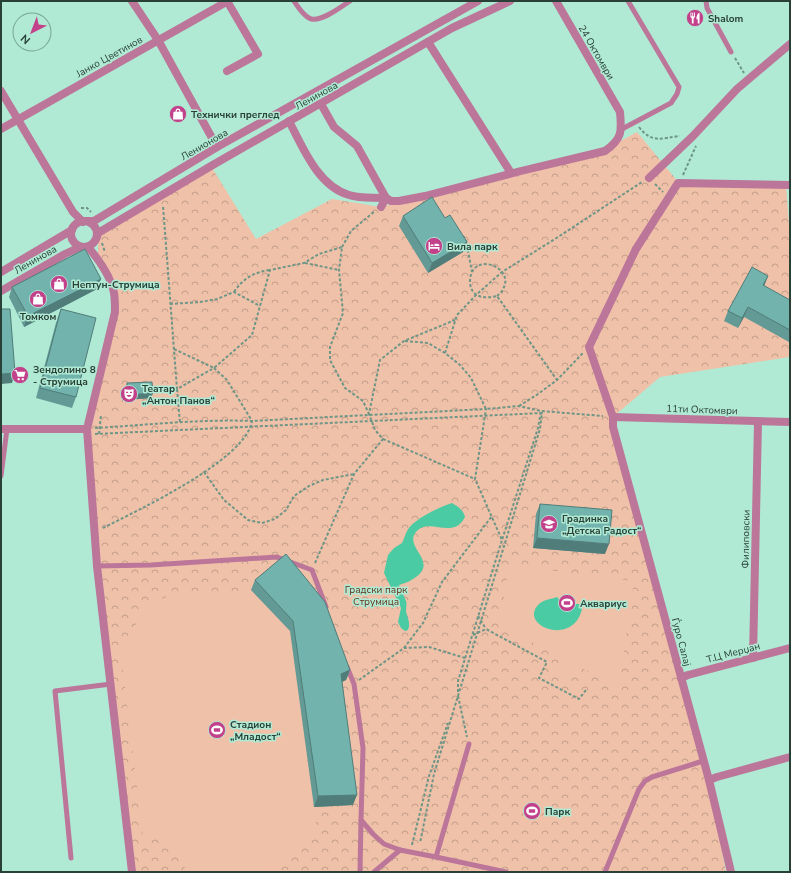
<svg xmlns="http://www.w3.org/2000/svg" width="791" height="873" font-family="'Nunito Sans',sans-serif">
	<defs>
		<pattern id="park-crowns" width="20" height="18" patternUnits="userSpaceOnUse"><rect width="20" height="18" fill="#f0c1a9"/><path d="M2 6a3 3 0 1 1 6 0M12 15a3 3 0 1 1 6 0" fill="none" stroke="#c29e8a"/></pattern>
	</defs>
	<rect width="100%" height="100%" fill="#b0ead4"/>
	<polygon fill="url(#park-crowns)" points="637,132 679,183 786,185 790,237 790,357 660,377 613,417 709,780 726,872 132,872 87,429 115,312 114,292 98,259 98,233 211,166 256,239 332,199 381,207 511,173 615,144"/>
	<g fill="#f0c1a9">
		<polygon points="509,565 634,581 619,686 575,665 567,678 556,671 562,657 500,626"/>
		<polygon points="251,590 290,631 316,823 295,851 268,870 256,872 201,872 188,871 158,835 143,836 120,647 152,602 170,596"/>
	</g>
	<g fill="#4acba4">
		<path d="M452 503C458 507 463 509 465 517 453 541 429 516 416 532 403 548 441 562 413 579 409 582 404 583 399 585 401 591 404 595 406 601 407 604 406 608 406 611 407 618 411 622 408 630L405 631 401 628 398 622 401 608 384 573 388 555 394 548 402 543C404 539 405 535 407 531 413 519 440 507 452 503Z"/>
		<path d="M557 597 563 604H579L582 609C573 648 517 625 539 604 543 600 551 599 557 597Z"/>
	</g>
	<g fill="none" stroke-linecap="round" stroke-linejoin="round">
		<g stroke="#6e9687" stroke-width="2" stroke-dasharray="3 2" stroke-linecap="butt">
			<polyline points="735,58 744,73"/>
			<path d="M639 127C652 144 662 138 680 136"/>
			<polyline points="683,175 696,146"/>
			<polyline points="655,184 663,192"/>
			<polyline points="81,208 87,208 91,212"/>
			<polyline points="463,236 466,240 472,272"/>
			<polyline points="102,243 105,252"/>
			<polyline points="342,247 351,231 375,211"/>
			<polyline points="305,263 339,270"/>
			<path d="M234 292C243 278 255 272 270 270"/>
			<path d="M497 296C499 294 502 292 503 289 516 267 471 250 470 281 470 298 485 299 497 296L557 380"/>
			<polyline points="170,304 200,302 217,299 234,292 260,306"/>
			<polyline points="405,341 428,343 445,353 460,365 471,378 486,409 519,406 541,411 603,416"/>
			<polyline points="174,349 214,368 252,335 270,270 304,263 319,254 342,247 339,270 343,313 330,347 330,360 345,388 363,401 369,414"/>
			<polyline points="445,353 457,315 476,295 502,272 555,239 642,182"/>
			<polyline points="177,389 180,423"/>
			<polyline points="519,406 538,394 557,380 583,353"/>
			<path d="M95 428C147 425 200 419 252 421L486 409 475 479 502 540 538 428 541 411"/>
			<polyline points="95,434 542,413 540,429 434,774 420,843"/>
			<polyline points="99,434 101,415"/>
			<polyline points="383,439 475,479"/>
			<polyline points="204,472 224,500 248,520 262,523 275,519 286,510 294,496 309,486 323,480 354,474"/>
			<path d="M103 528C138 510 246 460 252 421L227 380 214 368 177 389 163 206"/>
			<polyline points="315,563 354,474 383,439 375,430 369,414 380,360 404,341 455,320"/>
			<polyline points="478,616 486,629"/>
			<polyline points="473,635 486,629 547,662 539,678 579,699 586,690"/>
			<polyline points="404,648 423,623 442,582 492,516"/>
			<polyline points="359,680 404,648 429,647 465,658"/>
			<polyline points="458,692 458,681 502,540"/>
			<polyline points="458,696 467,737"/>
			<polyline points="412,845 429,776 448,723"/>
		</g>
		<g stroke="#bc7699" stroke-width="5">
			<path d="M294 1C298 7 302 14 309 18 319 24 341 7 350 1"/>
			<polyline points="706,1 707,8 731,52"/>
			<polyline points="622,129 671,103 677,94 679,87 628,1"/>
			<polyline points="1,476 7,429"/>
			<polyline points="97,566 151,565 277,557 312,570 326,607"/>
			<polyline points="347,667 354,684 363,748 361,820 373,834 384,844 400,850 436,857 506,872"/>
			<polyline points="436,857 469,744"/>
			<polyline points="71,858 55,691 111,684"/>
			<polyline points="360,872 361,820"/>
			<polyline points="374,872 400,850"/>
			<polyline points="605,872 639,789 645,781 652,777 703,761"/>
		</g>
		<polyline stroke="#bc7699" stroke-width="8" points="649,178 693,136 737,89 790,44"/>
		<g stroke="#bc7699" stroke-width="8">
			<polyline points="132,1 158,40 217,147"/>
			<polyline points="227,1 258,54 227,71"/>
			<polyline points="428,42 511,173"/>
			<polyline points="1,91 73,212 83,222"/>
			<path d="M321 104 334 127 357 146 386 198 391 201H399L425 196 521 171 605 151C622 139 622 132 620 112L556 1"/>
			<path d="M289 121C303 148 318 186 349 195 361 199 374 197 386 198L381 207"/>
			<polyline points="1,129 228,1"/>
			<polyline points="86,221 94,221 217,147 478,1"/>
			<circle cx="84" cy="234" r="13"/>
			<polyline points="97,237 98,233 211,166 452,28 510,1"/>
			<path d="M88 247C99 260 111 276 114 293 115 299 115 305 115 312L87 429 97 566 132 872"/>
			<polyline points="1,272 72,230"/>
			<polyline points="1,291 65,254 80,247"/>
			<polyline points="613,417 790,422"/>
			<polyline points="1,429 87,429"/>
			<polyline points="753,658 758,422"/>
			<polyline points="681,678 688,675 790,648"/>
			<polyline points="709,780 717,777 790,757"/>
			<polyline points="731,872 709,780 613,427 613,417 589,347 636,249 678,183 790,185"/>
		</g>
	</g>
	<g fill="#639a95">
		<polygon points="403,216 463,252 428,273 399,226"/>
		<polygon points="768,276 764,286 790,300 790,341 789,342 744,317 738,328 724,321 728,311"/>
		<polygon points="12,287 97,289 24,327 9,297"/>
		<polygon points="61,309 76,397 72,408 36,398 57,319"/>
		<polygon points="127,383 153,393 151,398 126,400 126,388"/>
		<polygon points="540,504 605,554 533,548 536,514"/>
		<polygon points="255,580 350,670 346,680 342,682 353,805 314,807 290,631 251,590"/>
	</g>
	<g fill="#507d79">
		<polygon points="467,242 463,252 428,273 432,263"/>
		<polygon points="768,276 764,286 763,285"/>
		<polygon points="101,279 97,289 24,327 28,316"/>
		<polygon points="748,307 744,317 738,328 742,318"/>
		<polygon points="15,373 12,383 1,384 1,374"/>
		<polygon points="153,393 151,398 126,400 128,395"/>
		<polygon points="537,538 609,544 605,554 533,548"/>
		<polygon points="350,670 346,680 337,684 341,674"/>
		<polygon points="357,795 353,805 314,807 318,796"/>
	</g>
	<g fill="#73b3ad" stroke="#507d79">
		<polygon points="432,197 445,218 450,215 467,242 432,263 403,216"/>
		<polygon points="85,249 101,279 28,316 12,287"/>
		<polygon points="752,267 768,276 763,285 790,300 790,330 748,307 742,318 728,311"/>
		<polygon points="1,309 10,309 15,373 1,374"/>
		<polygon points="61,309 96,318 76,397 40,388"/>
		<polygon points="152,382 153,393 128,395 127,383"/>
		<polygon points="540,504 612,510 609,544 537,538"/>
		<polygon points="286,554 325,602 350,670 341,674 357,795 318,796 293,621 255,580"/>
	</g>
	<defs>
		<symbol id="restaurant-disc" viewBox="-11 -11 22 22"><circle r="9.5" fill="#c2418a" stroke="#b0ead4"/><path d="M-5-6h1v4h1v-4h1v4h1v-4h1v5L-1.5 .5V6h-2V.5L-5-1ZM5-6V6H3V1.5H1.5Q1.5-4 5-6Z" fill="#fff"/></symbol>
		<symbol id="shop-disc" viewBox="-11 -11 22 22"><circle r="9.5" fill="#c2418a" stroke="#b0ead4"/><path d="M-5-2.5h2.3a2.7 3.5 0 0 1 5.4 0H5L5.5 6h-11ZM-1.5-2.5h3a1.5 2.3 0 0 0-3 0Z" fill="#fff"/></symbol>
		<symbol id="hotel-disc" viewBox="-11 -11 22 22"><circle r="9.5" fill="#c2418a" stroke="#b0ead4"/><path d="M-6-4.5h1.5V1H6V5H4.5V3h-9V5H-6ZM-4 0a1.8 1.8 0 1 1 3.6 0ZM.5 0V-2.5h3Q6-2.5 6 0Z" fill="#fff"/></symbol>
		<symbol id="supermarket-disc" viewBox="-11 -11 22 22"><circle r="9.5" fill="#c2418a" stroke="#b0ead4"/><path d="M-6-5.5h2.5l.6 2H6L4.5 2H-2.5L-4.4-4H-6ZM-1.5 3.2a1.3 1.3 0 1 0 .1 0ZM3 3.2a1.3 1.3 0 1 0 .1 0Z" fill="#fff"/></symbol>
		<symbol id="theatre-disc" viewBox="-11 -11 22 22"><circle r="9.5" fill="#c2418a" stroke="#b0ead4"/><path d="M-5-5.5Q0-4 5-5.5V0Q5 5 0 6Q-5 5-5 0ZM-3.3-2.5H-1v1.5H-3.3ZM1-2.5H3.3v1.5H1ZM-2.8 1Q0 5.5 2.8 1Z" fill="#fff"/></symbol>
		<symbol id="school-disc" viewBox="-11 -11 22 22"><circle r="9.5" fill="#c2418a" stroke="#b0ead4"/><path d="M0-5L7-2L0 1L-7-2ZM-4 1L0 2.5L4 1V4Q0 6-4 4Z" fill="#fff"/></symbol>
		<symbol id="stadium-disc" viewBox="-11 -11 22 22"><circle r="9.5" fill="#c2418a" stroke="#b0ead4"/><path d="M0-5a6.5 5 0 1 0 0 10a6.5 5 0 1 0 0-10ZM-3.5-1.8h7v3.6h-7Z" fill="#fff"/></symbol>
	</defs>
	<g fill-rule="evenodd">
		<use href="#restaurant-disc" x="685" y="8" width="20" height="20"/>
		<use href="#shop-disc" x="168" y="104" width="20" height="20"/>
		<use href="#hotel-disc" x="424" y="236" width="20" height="20"/>
		<use href="#shop-disc" x="49" y="274" width="20" height="20"/>
		<use href="#shop-disc" x="28" y="289" width="20" height="20"/>
		<use href="#supermarket-disc" x="10" y="365" width="20" height="20"/>
		<use href="#theatre-disc" x="119" y="384" width="20" height="20"/>
		<use href="#school-disc" x="539" y="514" width="20" height="20"/>
		<use href="#stadium-disc" x="557" y="593" width="20" height="20"/>
		<use href="#stadium-disc" x="207" y="720" width="20" height="20"/>
		<use href="#stadium-disc" x="522" y="801" width="20" height="20"/>
	</g>
	<g text-anchor="middle" stroke-width="3" stroke-linejoin="round" paint-order="stroke">
		<g font-size="10" font-weight="bold" fill="#294037" stroke="#b0ead4" text-anchor="start">
			<text x="708" y="22">Shalom</text>
			<text x="191" y="118">Технички преглед</text>
			<text x="447" y="250">Вила парк</text>
			<text x="72" y="288">Нептун-Струмица</text>
			<text x="38" y="320" text-anchor="middle">Томком</text>
			<text x="33" y="373">Зендолино 8<tspan x="33" dy="12">- Струмица</tspan></text>
			<text x="142" y="392">Театар<tspan x="142" dy="12">„Антон Панов“</tspan></text>
			<text x="562" y="522">Градинка<tspan x="562" dy="12">„Детска Радост“</tspan></text>
			<text x="580" y="607">Аквариус</text>
			<text x="230" y="728">Стадион<tspan x="230" dy="12">„Младост“</tspan></text>
			<text x="545" y="815">Парк</text>
		</g>
		<g font-size="10" fill="#294037" stroke="#b0ead4">
			<text transform="translate(597 52) rotate(60)" y="4">24 Октомври</text>
			<text transform="translate(109 56) rotate(-29)" y="4">Јанко Цветинов</text>
			<text transform="translate(316 95) rotate(-29)" y="4">Ленинова</text>
			<text transform="translate(204 144) rotate(-30)" y="4">Ленионова</text>
			<text transform="translate(35 259) rotate(-30)" y="4">Ленинова</text>
			<text transform="translate(702 409) rotate(2)" y="4">11ти Октомври</text>
			<text transform="translate(745 539) rotate(-89)" y="4">Филиповски</text>
			<text transform="translate(682 642) rotate(75)" y="4">Ѓуро Салај</text>
			<text transform="translate(733 652) rotate(-15)" y="4">Т.Ц Мерџан</text>
		</g>
		<g font-size="10" fill="#62351b" stroke="#b0ead4">
			<text x="376" y="593">Градски парк<tspan x="376" dy="12">Струмица</tspan></text>
		</g>
	</g>
	<rect width="791" height="873" fill="none" stroke="#294037" stroke-width="4"/>
	<g transform="translate(32 32) rotate(222)"><circle r="19" fill="#b0ead4" stroke="#7aa695"/>
	<path d="M0-3L7 15L0 10L-7 15Z" fill="#c2418a"/>
	<text y="-6" font-size="11" font-weight="bold" text-anchor="middle" fill="#294037">N</text>
	</g>
</svg>
